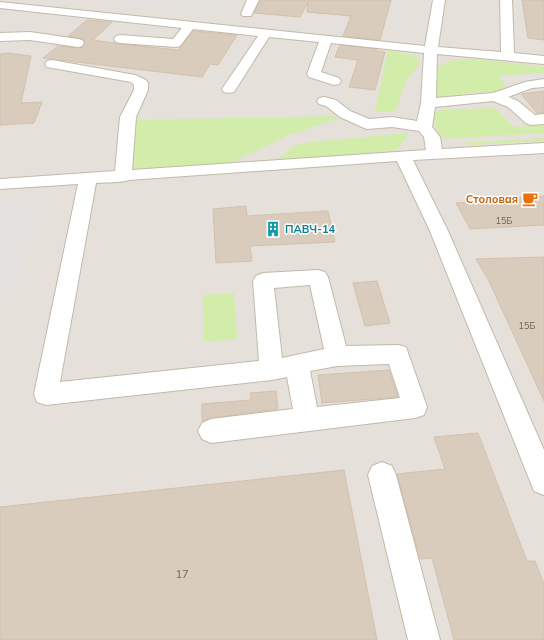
<svg xmlns="http://www.w3.org/2000/svg" width="544" height="640" font-family="Mulish,sans-serif">
	<rect width="100%" height="100%" fill="#f4efe5"/>
	<rect fill="#e6e0da" x="0" y="0" width="544" height="640"/>
	<g fill="#d2eca9">
		<polygon points="388,50 415,56 420,61 419,65 407,80 395,111 375,112"/>
		<polygon points="475,59 544,67 544,73 499,76 505,85 498,93 486,94 484,92 461,93 463,97 439,98 437,95 438,67 453,60"/>
		<polygon points="495,108 513,127 544,125 544,133 445,139 439,135 432,119 434,113 442,110"/>
		<polygon points="336,116 337,119 289,135 226,165 138,170 132,167 135,120"/>
		<path d="M408 133C404 144 397 149 387 155L276 162 294 145 320 141Z"/>
		<polygon points="544,138 544,141 472,145 458,143"/>
		<polygon points="234,293 237,339 204,342 203,295"/>
	</g>
	<g fill="#e4e1de">
		<polygon points="118,0 181,0 242,5 231,18 157,10 161,6 116,2"/>
		<polygon points="252,19 293,24 290,28 249,23"/>
		<polygon points="310,19 346,23 342,33 304,29"/>
		<polygon points="544,73 544,81 505,83 499,76"/>
		<polygon points="40,195 15,291 0,292 0,198"/>
	</g>
	<g fill="#daccbc" stroke="#d2c1ac">
		<polygon points="260,0 391,0 380,40 343,36 351,16 307,12 308,2 300,17 254,13"/>
		<polygon points="522,0 544,0 544,40 528,38"/>
		<polygon points="87,20 112,22 93,40 120,44 178,50 193,31 237,35 218,65 210,64 202,77 43,58 58,46 78,48 83,47 85,44 83,39 68,36"/>
		<polygon points="340,45 377,49 376,51 385,52 375,90 349,87 358,60 335,57"/>
		<polygon points="8,53 31,56 21,103 42,102 34,123 0,125 0,54"/>
		<polygon points="544,91 544,113 537,113 521,94"/>
		<polygon points="544,196 544,225 470,229 456,203"/>
		<polygon points="246,206 247,216 328,211 335,242 250,246 252,261 216,263 213,209"/>
		<polygon points="544,257 544,401 488,279 476,259"/>
		<polygon points="377,281 390,323 365,326 353,283"/>
		<polygon points="389,370 398,397 322,403 318,375"/>
		<polygon points="276,391 278,409 211,418 202,421 202,404 251,400 250,393"/>
		<polygon points="478,433 527,561 535,561 544,584 544,640 454,640 432,558 420,559 397,474 445,469 434,437"/>
		<polygon points="344,470 377,640 0,640 0,507"/>
	</g>
	<g fill="none" stroke-linecap="round" stroke-linejoin="round">
		<defs>
			<g id="minor">
				<polygon points="247,0 259,0 251,16 243,16 241,14"/>
				<path d="M433 0H445L438 47 501 52 500 0H512L514 53 544 56V64L437 54 436 98 493 93 525 82 544 79V87L532 88 508 97 518 101 535 115 544 114V124L531 125 526 123 508 107 493 101 435 107 432 127 440 137 442 149 544 143V153L413 160 448 231 544 450V495L534 491 430 231 397 161 129 180C121 183 106 182 96 183L60 382 259 361 253 281 256 276 263 273 318 270 325 272 328 277 346 346 398 345 406 347 427 407 424 415 415 418 211 443 202 439 198 431 202 423 211 419 293 409 287 377 272 380 46 405 37 402 34 394 78 184 0 189V179L115 171 120 117 134 90V85L131 82 47 67 45 64 47 61 52 60 135 75 146 80 148 83V90L136 117 132 170 426 150 424 137 419 131 392 127 367 129 362 127 340 117 326 106 319 104 317 101 319 98 324 97 336 100 350 111 369 119 392 117 417 121 421 103 424 53 331 43 321 72 339 78 341 81 339 84 334 85 309 77 307 74 319 42 269 37 234 92 229 93 224 92 222 89 258 36 193 29 180 46 176 47 120 43 116 42 114 39 116 36 120 35 173 39 182 28 0 8V2L425 46ZM310 285 324 349 282 358 274 288ZM389 364 400 398 317 407 310 371 337 366Z"/>
				<polygon points="30,32 78,39 82,40 84,43 82,46 78,47 30,40 0,41 0,33"/>
				<polygon points="382,462 392,466 396,475 440,640 408,640 368,475 372,466"/>
			</g>
		</defs>
		<use href="#minor" stroke="#c3b9a9" stroke-width="2"/>
		<use href="#minor" fill="#fff" fill-rule="evenodd"/>
	</g>
	<defs>
		<symbol id="cafe-bare" viewBox="-9 -9 18 18"><path d="M-5.5-4.5H6V0H3Q3 3.5 0 3.5H-2.5Q-5.5 3.5-5.5 0ZM3-3.2v2h1.7v-2ZM-6 4.5H4V6H-6Z" fill="#e8710a" stroke="#fff" stroke-width="2.5" paint-order="stroke"/></symbol>
		<symbol id="building-bare" viewBox="-9 -9 18 18"><path d="M-4-6H4V6H1V3H-1V6H-4ZM-2.5-4.3h1.7v1.8h-1.7ZM.8-4.3h1.7v1.8H.8ZM-2.5-1h1.7V.8h-1.7ZM.8-1h1.7V.8H.8Z" fill="#0f9aa8" stroke="#fff" stroke-width="2.5" paint-order="stroke"/></symbol>
	</defs>
	<g fill-rule="evenodd">
		<use href="#cafe-bare" x="519" y="188" width="22" height="22"/>
		<use href="#building-bare" x="262" y="218" width="22" height="22"/>
	</g>
	<g text-anchor="middle" stroke-width="3" stroke-linejoin="round" paint-order="stroke">
		<g font-size="9" fill="#6c6256">
			<text x="504" y="224">15Б</text>
			<text x="527" y="329">15Б</text>
		</g>
		<g font-size="11" font-weight="bold" fill="#c56008" stroke="#fff" text-anchor="end">
			<text x="518" y="203">Столовая</text>
		</g>
		<g font-size="11" font-weight="bold" fill="#0d838f" stroke="#fff" text-anchor="start">
			<text x="285" y="233">ПАВЧ-14</text>
		</g>
		<g font-size="11" fill="#6c6256">
			<text x="182" y="578">17</text>
		</g>
	</g>
</svg>
